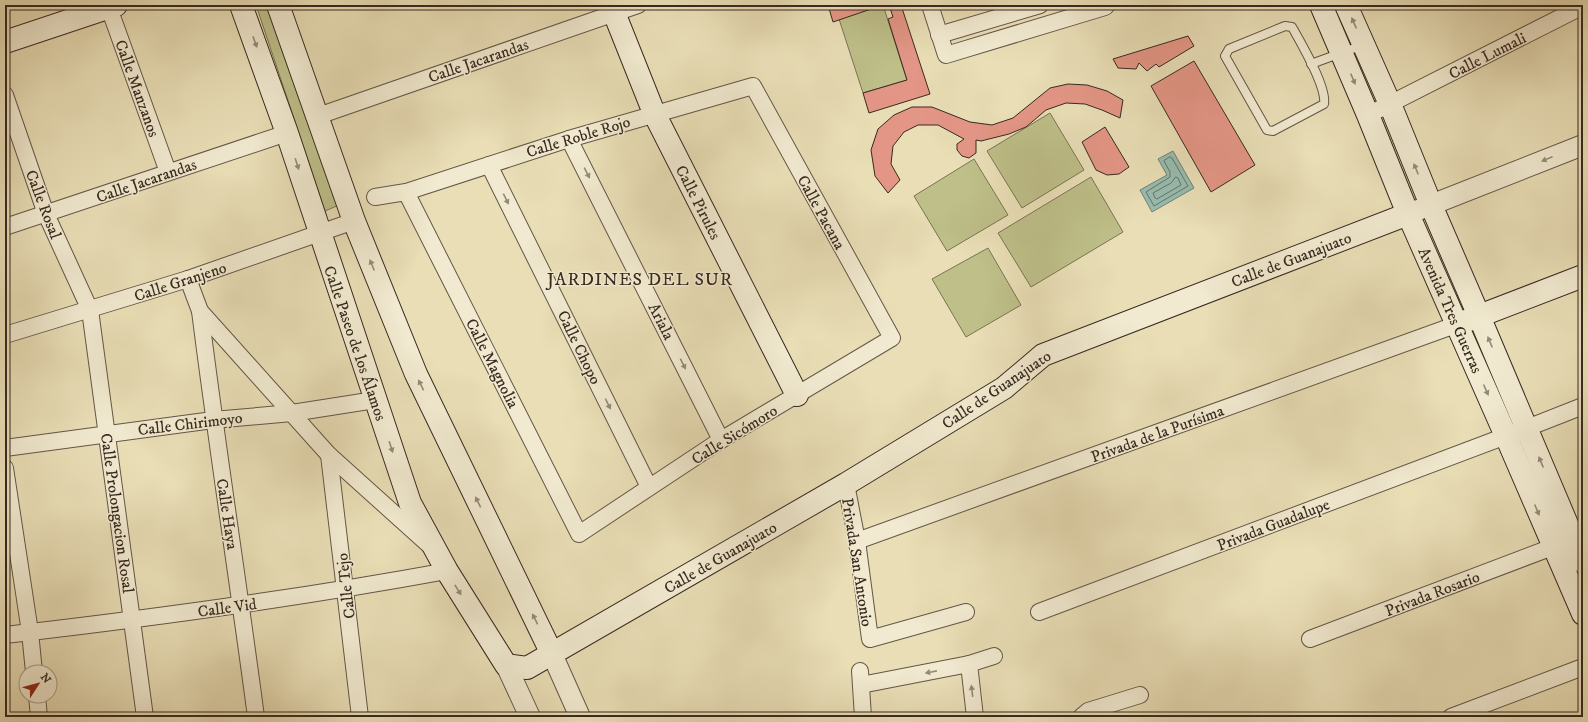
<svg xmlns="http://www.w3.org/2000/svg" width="1588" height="722" font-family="'IM FELL DW Pica',serif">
	<rect width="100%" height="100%" fill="#e9deb6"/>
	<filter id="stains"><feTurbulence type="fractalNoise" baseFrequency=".005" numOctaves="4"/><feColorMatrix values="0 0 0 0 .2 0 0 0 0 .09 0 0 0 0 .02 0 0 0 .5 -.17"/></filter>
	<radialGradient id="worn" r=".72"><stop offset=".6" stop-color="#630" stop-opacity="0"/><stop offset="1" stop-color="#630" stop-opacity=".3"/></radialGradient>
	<g fill="#bebf89" stroke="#7b7454">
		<polygon points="256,5 272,5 339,205 325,211"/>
		<polygon points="883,5 907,80 863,93 839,19"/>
		<polygon points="1050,113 1084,170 1022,208 987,151"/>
		<polygon points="974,159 1008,215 947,251 914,196"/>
		<polygon points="1091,177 1123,232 1031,287 998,233"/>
		<polygon points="988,248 1021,305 966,337 932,279"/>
	</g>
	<polygon fill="#97bcaf" stroke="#718176" points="1173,151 1194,188 1152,212 1140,190 1167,175 1158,159"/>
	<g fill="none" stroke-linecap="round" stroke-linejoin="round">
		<g stroke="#687268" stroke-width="1">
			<polygon points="1170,157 1172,158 1188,186 1154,206 1146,192 1170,177 1170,172 1164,161"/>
			<polygon points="1176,177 1178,178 1181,185 1157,199 1155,198 1153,193 1171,183"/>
		</g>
	</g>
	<g fill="#e49686" stroke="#382920">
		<polygon points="828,5 883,5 833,22"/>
		<polygon points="889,5 901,5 930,94 869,113 863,93 907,80 888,19 893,17"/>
		<polygon points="1188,36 1194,46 1159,67 1156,64 1147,71 1139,63 1136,69 1118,68 1113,59"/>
		<polygon points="1194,61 1255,165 1211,192 1151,86"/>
		<polygon points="1068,84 1087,85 1107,91 1123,100 1120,118 1102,110 1085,104 1066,103 1046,110 1026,127 1009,134 981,141 976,140 976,153 969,158 962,156 957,150 957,144 964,139 938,125 918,125 904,132 893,146 891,164 900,180 888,193 875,176 871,150 878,129 894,115 912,107 932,107 970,122 992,125 1013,118 1050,88"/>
		<polygon points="1105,127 1129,167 1119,174 1107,175 1096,170 1082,142"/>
	</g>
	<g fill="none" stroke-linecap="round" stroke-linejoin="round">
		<defs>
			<g id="service">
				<path d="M1285 26 1292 27C1301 43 1327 87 1324 104L1273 131 1267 130 1225 56 1229 49Z"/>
				<polyline points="1311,64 1363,45"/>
			</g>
			<g id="minor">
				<polyline points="108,5 168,172"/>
				<polyline points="930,5 946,55 1105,7 1107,5"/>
				<polyline points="939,35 1040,5"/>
				<polyline points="5,95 46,214 90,310 145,717"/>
				<polyline points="1368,115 1583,6"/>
				<polyline points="318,116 638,5"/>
				<polyline points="569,139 721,440"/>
				<polyline points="489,165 649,487"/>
				<polyline points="375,197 406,192 569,139 753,86 892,338 721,440 579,534 406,192"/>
				<polyline points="5,227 287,133"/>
				<polyline points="188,279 200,311 329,455 428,544"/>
				<path d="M200 311C217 446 238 581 256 717"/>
				<polyline points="5,335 188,279 354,221"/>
				<polyline points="5,448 213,420 292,413 375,400"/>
				<polyline points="329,455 360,717"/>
				<polyline points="5,468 30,632 34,672"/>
				<polyline points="846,484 857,541 870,639 966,612"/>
				<polyline points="857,541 1458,324"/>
				<polyline points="1039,612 1527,428 1583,406"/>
				<path d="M5 635C153 618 300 598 447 571"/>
				<polyline points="1310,639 1563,543"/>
				<polyline points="969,664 975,717"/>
				<polyline points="860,671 863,717"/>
				<polyline points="861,685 969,664 994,656"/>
				<polyline points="37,696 39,717"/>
				<polyline points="1081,717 1088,711 1140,695"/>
				<polyline points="1451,717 1583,667"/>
			</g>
			<g id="tertiary">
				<polyline points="1408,214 1583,145"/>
				<polyline points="552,654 580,717"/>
				<polyline points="506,665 530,717"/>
			</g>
			<g id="secondary">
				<polyline points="241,5 287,133 410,503 447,571 506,665 527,668 846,484 1004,388 1043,355 1408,214"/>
				<polyline points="278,5 354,221 416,374 552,654"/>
				<polyline points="611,5 654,113 797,395"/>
				<polyline points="1321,5 1368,115 1408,214 1506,436 1583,614"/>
				<polyline points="1346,5 1390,104 1431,205 1479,316 1583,562"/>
				<polyline points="5,42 116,5"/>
				<polyline points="1466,321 1583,276"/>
			</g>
		</defs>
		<use href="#service" stroke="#645646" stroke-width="10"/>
		<use href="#minor" stroke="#645646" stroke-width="18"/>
		<use href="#tertiary" stroke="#645646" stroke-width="22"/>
		<use href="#secondary" stroke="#382920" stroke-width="24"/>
		<use href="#service" stroke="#f1ead0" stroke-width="8"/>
		<use href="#minor" stroke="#f1ead0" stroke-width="16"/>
		<use href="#tertiary" stroke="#f1ead0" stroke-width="20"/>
		<use href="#secondary" stroke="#f1ead0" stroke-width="22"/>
	</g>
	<defs><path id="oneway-solid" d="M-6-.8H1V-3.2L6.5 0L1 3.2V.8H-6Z"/></defs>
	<g fill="#948a78">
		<use href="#oneway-solid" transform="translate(1354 23) rotate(-114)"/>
		<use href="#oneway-solid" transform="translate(255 42) rotate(70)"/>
		<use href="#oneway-solid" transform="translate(1353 79) rotate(67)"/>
		<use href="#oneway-solid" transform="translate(1547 159) rotate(158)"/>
		<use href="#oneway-solid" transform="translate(297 164) rotate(72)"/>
		<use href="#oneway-solid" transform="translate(1416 169) rotate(-112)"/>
		<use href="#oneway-solid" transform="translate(587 173) rotate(63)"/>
		<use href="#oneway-solid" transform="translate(506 199) rotate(64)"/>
		<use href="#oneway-solid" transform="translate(372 265) rotate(-112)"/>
		<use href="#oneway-solid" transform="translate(1490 342) rotate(-113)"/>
		<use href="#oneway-solid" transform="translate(683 364) rotate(63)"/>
		<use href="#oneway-solid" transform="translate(421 385) rotate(-116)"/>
		<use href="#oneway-solid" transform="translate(1486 390) rotate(66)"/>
		<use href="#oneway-solid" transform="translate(608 404) rotate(64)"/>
		<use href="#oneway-solid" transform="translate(391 447) rotate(72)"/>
		<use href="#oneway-solid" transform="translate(1541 462) rotate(-113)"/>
		<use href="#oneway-solid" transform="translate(478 502) rotate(-116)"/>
		<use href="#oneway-solid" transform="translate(1537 510) rotate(67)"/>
		<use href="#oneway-solid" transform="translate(458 590) rotate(58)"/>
		<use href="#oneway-solid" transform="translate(535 619) rotate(-116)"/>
		<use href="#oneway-solid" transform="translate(931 672) rotate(169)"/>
		<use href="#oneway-solid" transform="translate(972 691) rotate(-97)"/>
	</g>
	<g text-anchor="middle" stroke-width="3" stroke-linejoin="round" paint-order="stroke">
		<g font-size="16" fill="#382920" stroke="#f1ead0">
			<text transform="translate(1487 55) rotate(-27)" y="6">Calle Lumali</text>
			<text transform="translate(478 60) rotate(-19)" y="6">Calle Jacarandas</text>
			<text transform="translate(138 88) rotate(70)" y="6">Calle Manzanos</text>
			<text transform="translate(578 136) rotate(-17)" y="6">Calle Roble Rojo</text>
			<text transform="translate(146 180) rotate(-19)" y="6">Calle Jacarandas</text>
			<text transform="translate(699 202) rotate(63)" y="6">Calle Pirules</text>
			<text transform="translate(44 204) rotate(69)" y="6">Calle Rosal</text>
			<text transform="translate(822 212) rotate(61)" y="6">Calle Pacana</text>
			<text transform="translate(1291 259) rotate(-21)" y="6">Calle de Guanajuato</text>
			<text transform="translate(180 281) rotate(-18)" y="6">Calle Granjeno</text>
			<text transform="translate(1451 310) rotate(66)" y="6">Avenida Tres Guerras</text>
			<text transform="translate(662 321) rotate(63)" y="6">Ariala</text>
			<text transform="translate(356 343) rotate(71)" y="6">Calle Paseo de los Álamos</text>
			<text transform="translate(580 347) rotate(64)" y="6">Calle Chopo</text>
			<text transform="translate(493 363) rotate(63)" y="6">Calle Magnolia</text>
			<text transform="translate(996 389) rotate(-34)" y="6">Calle de Guanajuato</text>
			<text transform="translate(190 423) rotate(-7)" y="6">Calle Chirimoyo</text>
			<text transform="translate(1157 433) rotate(-20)" y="6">Privada de la Purísima</text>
			<text transform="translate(734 434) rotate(-32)" y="6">Calle Sicómoro</text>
			<text transform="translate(118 513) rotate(82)" y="6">Calle Prolongacion Rosal</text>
			<text transform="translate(228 514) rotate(81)" y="6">Calle Haya</text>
			<text transform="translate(1273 524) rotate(-21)" y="6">Privada Guadalupe</text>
			<text transform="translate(720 557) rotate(-30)" y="6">Calle de Guanajuato</text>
			<text transform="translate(858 562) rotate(81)" y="6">Privada San Antonio</text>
			<text transform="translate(345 586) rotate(-97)" y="6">Calle Tejo</text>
			<text transform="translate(1432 593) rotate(-21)" y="6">Privada Rosario</text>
			<text transform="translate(227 607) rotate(-8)" y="6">Calle Vid</text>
		</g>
		<g font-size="18" letter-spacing="1" fill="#382920" stroke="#f1ead0">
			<text x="640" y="285">JARDINES DEL SUR</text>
		</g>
	</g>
	<rect width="1588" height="722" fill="none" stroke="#e9deb6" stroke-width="20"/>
	<rect x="6" y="6" width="1576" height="710" fill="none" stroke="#382920" stroke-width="2"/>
	<rect x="10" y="10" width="1568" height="702" fill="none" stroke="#382920"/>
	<g transform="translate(38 684) rotate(54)"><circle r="19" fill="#f1ead0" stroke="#a79d8a"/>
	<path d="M0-3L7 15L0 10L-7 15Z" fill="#8f2418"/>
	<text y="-6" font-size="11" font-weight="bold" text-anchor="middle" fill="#382920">N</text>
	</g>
	<rect width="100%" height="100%" filter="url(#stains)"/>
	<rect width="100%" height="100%" fill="url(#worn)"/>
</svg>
